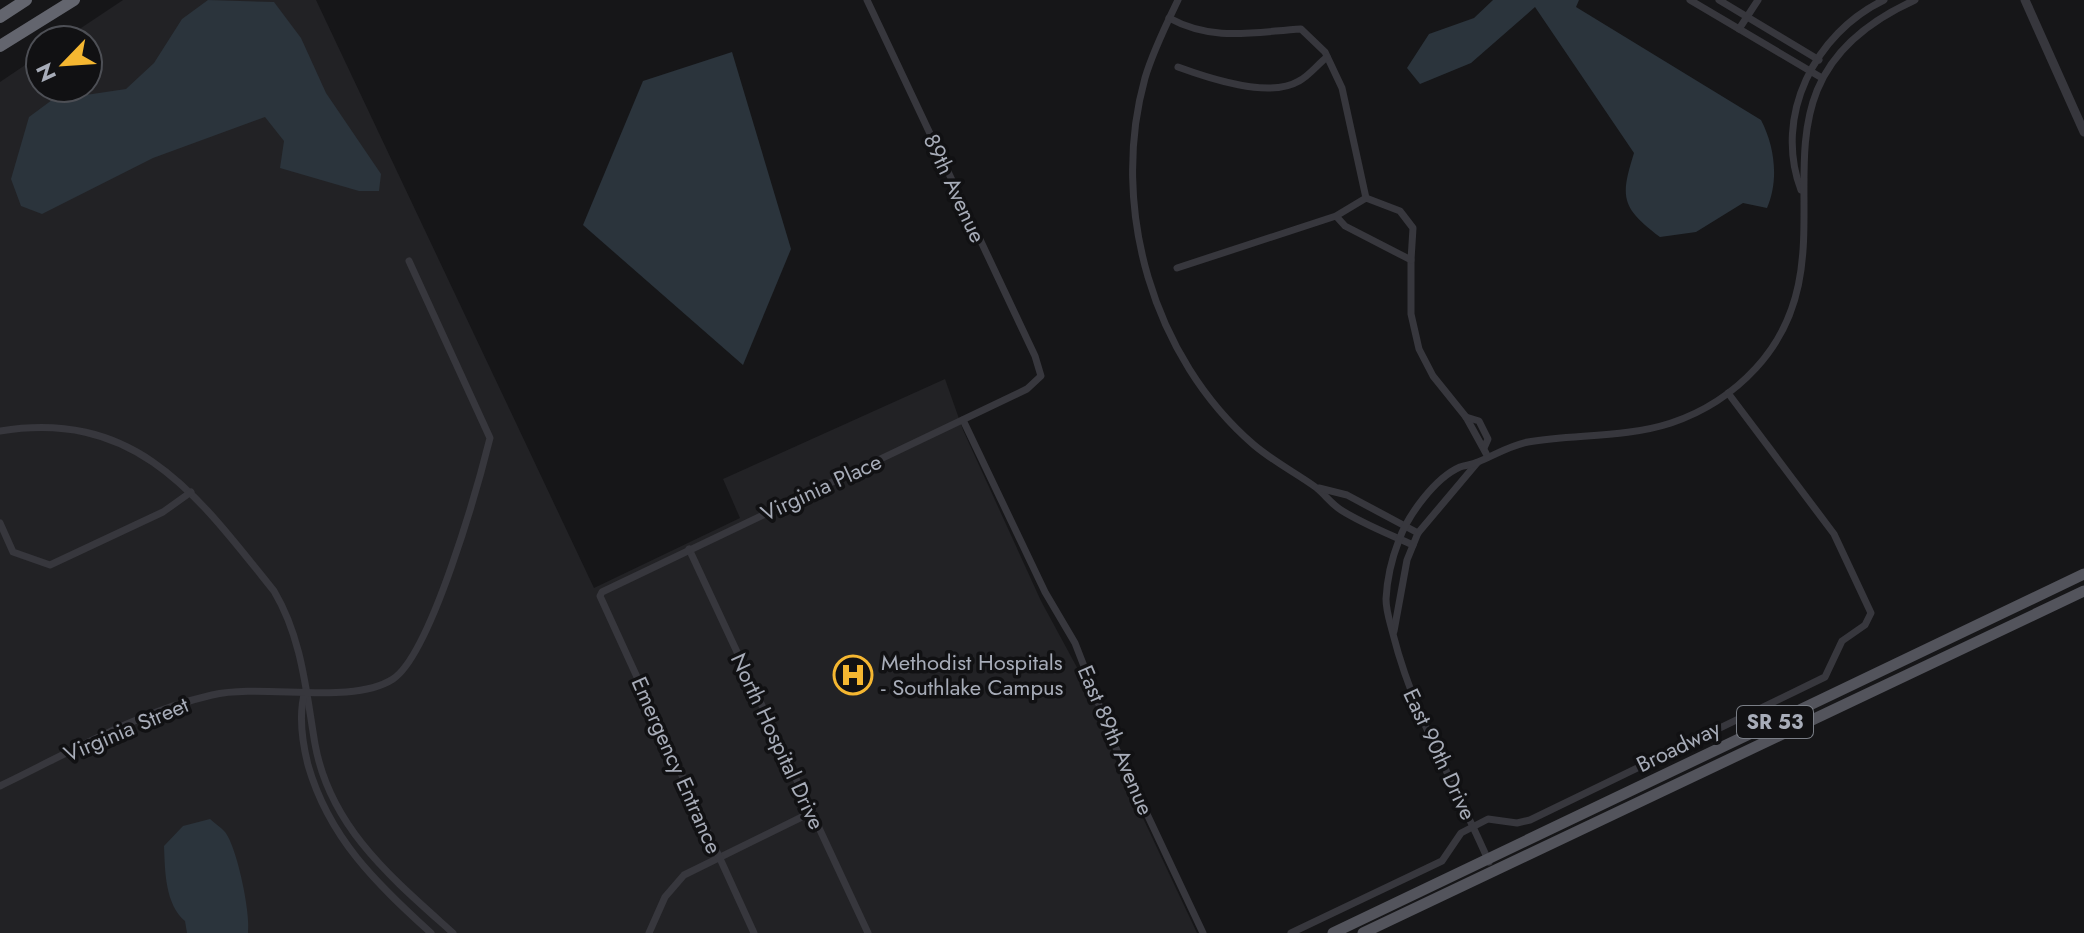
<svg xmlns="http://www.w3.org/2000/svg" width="2084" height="933" font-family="Jost,sans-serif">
	<rect width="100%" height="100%" fill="#161618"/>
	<polygon fill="#222225" points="123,0 316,0 594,588 740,518 723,479 945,379 963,430 1041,601 1093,697 1111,750 1197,933 0,933 0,82 40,55 40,88 88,88 88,40 63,40"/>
	<g fill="#2b343c">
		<polygon points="208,0 274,2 301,38 326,93 381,174 379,191 359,191 280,168 284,141 265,117 153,158 42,214 21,206 11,179 29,117 52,100 126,89 154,63 182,19"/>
		<path d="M1493 0H1579L1576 7 1761 120C1775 147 1779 180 1767 208L1743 203 1696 232 1660 237C1621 207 1620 198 1634 153L1535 7 1471 63 1420 84 1407 68 1429 34 1474 18Z"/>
		<polygon points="732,52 791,249 743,365 583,225 643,81"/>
		<path d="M210 819C214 823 221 827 225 832 237 847 251 914 248 933H187L185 921C165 904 165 871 164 846L183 826Z"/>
	</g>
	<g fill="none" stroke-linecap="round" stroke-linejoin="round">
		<g stroke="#37373d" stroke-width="7">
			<path d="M1178 0C1166 25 1153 51 1145 78 1109 207 1153 358 1254 445 1273 461 1294 472 1314 486 1324 493 1331 504 1341 510 1363 524 1389 534 1413 545"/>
			<polyline points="1690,0 1822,78"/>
			<polyline points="1719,0 1819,60"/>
			<path d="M1169 18C1213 42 1253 32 1301 29L1325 52 1342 88 1366 198"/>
			<polyline points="1739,29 1758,0"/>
			<path d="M1178 67C1208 78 1269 99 1299 81 1309 76 1318 64 1327 57"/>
			<path d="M1801 190C1773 116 1815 33 1884 0"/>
			<polyline points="1411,260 1411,314 1419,349 1433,376 1466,417 1488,457"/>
			<polyline points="1177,268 1336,216 1366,198 1400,211 1413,228 1411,260 1345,226 1336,216"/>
			<polyline points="1466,417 1479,421 1488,439 1484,448"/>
			<polyline points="963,420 1045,592 1075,643 1115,746 1203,933"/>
			<path d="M0 431C137 409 197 495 274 591 302 638 306 691 315 744 330 828 393 879 453 933"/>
			<polyline points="1319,488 1347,495 1418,533"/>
			<polyline points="0,523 13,552 50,565 163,512 191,492"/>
			<polyline points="689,549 868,933"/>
			<polyline points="1394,631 1407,560 1418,533 1477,463"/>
			<path d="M305 691C298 715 302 741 308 765 329 838 376 883 431 933"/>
			<path d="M0 786C69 753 137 712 212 695 264 683 351 706 393 679 431 654 478 486 490 438L409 261"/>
			<path d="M1489 862C1456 786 1413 714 1393 634 1390 622 1386 611 1386 599 1387 579 1392 558 1399 540 1408 515 1435 478 1460 467 1466 465 1472 465 1478 462 1495 455 1509 446 1528 442 1575 434 1625 438 1671 423 1704 412 1733 393 1756 368 1869 245 1718 89 1915 0"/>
			<polyline points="649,933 665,897 684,875 812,812"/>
			<polyline points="754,933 600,596 602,592 1027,389 1041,376 1035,356 867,0"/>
			<polyline points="1291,933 1442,861 1461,833 1488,819 1517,823 1530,820 1825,677 1842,641 1865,625 1871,613 1834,534 1728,393"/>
		</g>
		<polyline stroke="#37373d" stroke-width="9" points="2025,0 2084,132"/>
		<g stroke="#53545c" stroke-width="11">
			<polyline points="1333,933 2084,574"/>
			<polyline points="1363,933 2084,591"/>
		</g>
		<g stroke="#63656e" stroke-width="12">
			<polyline points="0,17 26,0"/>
			<polyline points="0,46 74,0"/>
		</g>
	</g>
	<defs>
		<symbol id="hospital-ring" viewBox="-11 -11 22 22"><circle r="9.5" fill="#111113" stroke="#f5b731" stroke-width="1.5"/><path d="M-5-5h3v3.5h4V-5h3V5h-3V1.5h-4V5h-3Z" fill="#f5b731"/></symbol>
	</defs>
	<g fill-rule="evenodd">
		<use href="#hospital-ring" x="831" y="653" width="44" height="44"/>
	</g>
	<g text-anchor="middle" stroke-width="7" stroke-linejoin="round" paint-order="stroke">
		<rect fill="#111113" stroke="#7a7e86" stroke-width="2" x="1737" y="706" width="76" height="32" rx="6"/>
		<g font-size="20" font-weight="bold" fill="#a7acb8">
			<text x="1775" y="729">SR 53</text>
		</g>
		<g font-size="22" fill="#a7acb8" stroke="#111113">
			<text transform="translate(955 188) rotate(65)" y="8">89th Avenue</text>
			<text transform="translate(821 487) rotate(-25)" y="8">Virginia Place</text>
			<text transform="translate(126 729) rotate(-23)" y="8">Virginia Street</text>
			<text transform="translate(1116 740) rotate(67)" y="8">East 89th Avenue</text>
			<text transform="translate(778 741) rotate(65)" y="8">North Hospital Drive</text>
			<text transform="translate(1678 746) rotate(-26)" y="8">Broadway</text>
			<text transform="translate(1440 754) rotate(65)" y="8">East 90th Drive</text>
			<text transform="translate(677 765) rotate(66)" y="8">Emergency Entrance</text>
		</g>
		<g font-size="22" fill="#a7acb8" stroke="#111113" text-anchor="start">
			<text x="881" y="670">Methodist Hospitals<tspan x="881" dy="25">- Southlake Campus</tspan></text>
		</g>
	</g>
	<g transform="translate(64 64) rotate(245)"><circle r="38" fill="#111113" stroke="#4d4f55" stroke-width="2"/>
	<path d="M0-6L14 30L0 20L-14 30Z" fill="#f5b731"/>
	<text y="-12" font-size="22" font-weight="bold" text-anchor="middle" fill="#a7acb8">N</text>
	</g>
</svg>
